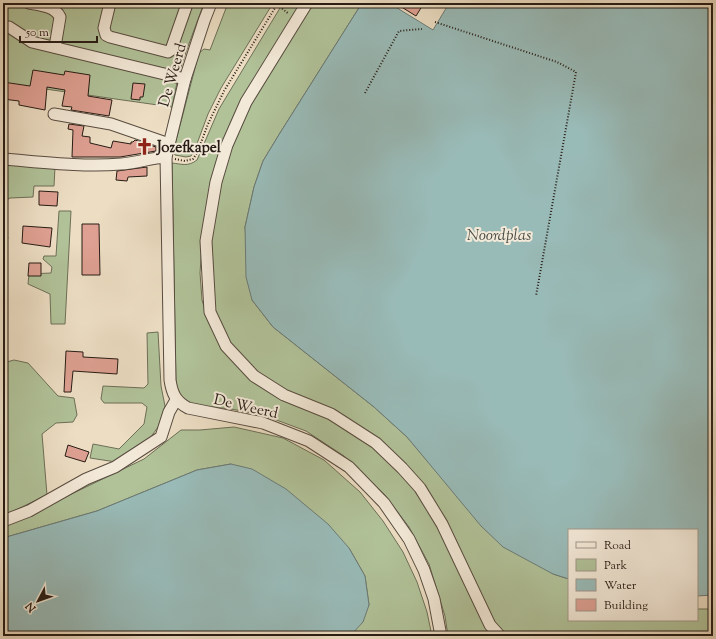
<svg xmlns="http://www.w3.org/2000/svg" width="716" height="639" font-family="'Sorts Mill Goudy',serif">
	<rect width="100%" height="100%" fill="#ecddc3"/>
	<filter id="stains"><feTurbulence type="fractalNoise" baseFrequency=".005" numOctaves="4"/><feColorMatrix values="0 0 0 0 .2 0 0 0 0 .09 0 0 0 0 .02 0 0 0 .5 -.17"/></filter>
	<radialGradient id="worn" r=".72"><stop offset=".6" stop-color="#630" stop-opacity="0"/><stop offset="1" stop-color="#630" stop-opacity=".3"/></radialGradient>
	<g fill="#b1c299" stroke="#6c6f57">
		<polygon points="3,3 204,3 186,52 179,73 172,107 3,83"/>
		<polygon points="228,3 264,3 270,8 221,88 208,114 195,149 191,156 186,157 175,155 173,152 199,53 204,49 210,50"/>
		<path d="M283 3H302L244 98 203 230 200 273 202 300 209 323 221 346 233 361 325 415 377 449 399 469 422 498 438 524 493 636H448L445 616 429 564 409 527 384 494 344 456 306 431 263 415 231 409 193 405 182 398 176 386 172 163C182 164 188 167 197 160L219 109Z"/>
		<polygon points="312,3 362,3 280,133 263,161 254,187 245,227 252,300 273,327 374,407 407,437 430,464 553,574 569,579 569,620 697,620 697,609 713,609 713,636 506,636 493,621 403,464 259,375 225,338 211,300 211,238 218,195 230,148 249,108"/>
		<polygon points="3,164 55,167 54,186 34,186 33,197 10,198 5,201 4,229 8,238 3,242"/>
		<polygon points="59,211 71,211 65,324 51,324 50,294 28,284 29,274 51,273 52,267 43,259 44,256 56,256"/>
		<polygon points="158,332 161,386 165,406 158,427 148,441 116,462 90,458 93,444 119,449 144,424 147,407 142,403 104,403 101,399 103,386 144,388 148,384 147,333"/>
		<polygon points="14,360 28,363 58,396 74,398 77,415 73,422 56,423 42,434 47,495 3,516 3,363"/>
		<polygon points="234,427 283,438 324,460 360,492 383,521 403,552 417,582 427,612 432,636 349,636 369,605 365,576 349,548 231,464 197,470 97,511 3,538 3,527 144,459 181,430 200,430"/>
		<polygon points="329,632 338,636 111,636 305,635"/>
	</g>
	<g fill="#99bbb8" stroke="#6b7b77">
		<polygon points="362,3 389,3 433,30 448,5 445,3 713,3 713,595 697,596 697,530 569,530 569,579 553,574 503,547 481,526 407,437 374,407 273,327 252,300 246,277 245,227 254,187 263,161 280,133"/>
		<polygon points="231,464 252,469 286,489 328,524 349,548 365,576 369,605 363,622 350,636 338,636 329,632 305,635 3,636 3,538 97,511 197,470"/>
	</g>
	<g fill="#dea092" stroke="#271c15">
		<polygon points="395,3 424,3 416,16"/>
		<polygon points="33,70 64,75 65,71 90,75 88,96 112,100 109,116 71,110 72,107 62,106 65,90 47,87 45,110 19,105 19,101 3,99 3,82 30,86"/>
		<polygon points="133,83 145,84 143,97 140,97 140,100 131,99"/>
		<polygon points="69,124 84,126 82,136 90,137 90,143 111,148 113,141 131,144 131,142 133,142 135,140 156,147 156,151 120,157 72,157 73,130 68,129"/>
		<polygon points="147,167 147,176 128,177 127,181 116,180 117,171"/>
		<polygon points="39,191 58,192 57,206 39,205"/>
		<polygon points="82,224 99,224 100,275 82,275"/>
		<polygon points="23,226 52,228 50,247 22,243"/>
		<polygon points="29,263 41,263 41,276 28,276"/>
		<polygon points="66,351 83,352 83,357 118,359 117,374 73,371 71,392 64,392"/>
		<polygon points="68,445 89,452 85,462 65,456"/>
	</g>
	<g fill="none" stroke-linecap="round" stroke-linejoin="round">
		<defs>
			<g id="minor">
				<path d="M29 3C40 5 55 6 60 17L55 47"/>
				<polyline points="110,3 104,28 106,35 110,37 168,52 171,50 186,7"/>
				<path d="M211 3 204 21 185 79 166 157 170 380C172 393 175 401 188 408L263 423 309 441 349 467 384 503 409 539 424 570 434 599 441 636"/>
				<polyline points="307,3 246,102 227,145 216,182 206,241 210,312 226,346 254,376 284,395 331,414 376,443 402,468 420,488 442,524 490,625 500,636"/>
				<polyline points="3,27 9,27 32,42 185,79"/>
				<polyline points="54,114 111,124 169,144"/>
				<path d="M3 159C42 162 82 167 121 164 136 163 151 158 166 157"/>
				<polyline points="3,521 29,511 86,479 115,467 161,437 169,412 176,400"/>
			</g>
		</defs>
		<use href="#minor" stroke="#584c40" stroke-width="13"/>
		<g stroke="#271c15" stroke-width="2" stroke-dasharray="1 2" stroke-linecap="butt">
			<polyline points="275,3 289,14"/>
			<polyline points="434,4 434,3"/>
			<polyline points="435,22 557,62 576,72 536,296"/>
			<polyline points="365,93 399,31 422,29"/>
			<polyline points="175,159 185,161 193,159 197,153 208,124 224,91 278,3"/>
		</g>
		<use href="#minor" stroke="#f3e9d8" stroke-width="11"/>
	</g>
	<defs>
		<symbol id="church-bare" viewBox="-9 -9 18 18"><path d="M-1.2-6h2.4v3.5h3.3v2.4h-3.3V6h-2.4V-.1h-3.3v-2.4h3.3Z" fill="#8f2418" stroke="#f3e9d8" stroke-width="2.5" paint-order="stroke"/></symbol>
	</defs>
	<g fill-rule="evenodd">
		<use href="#church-bare" x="132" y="134" width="25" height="25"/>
	</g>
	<g text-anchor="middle" stroke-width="4" stroke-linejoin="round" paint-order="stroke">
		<g font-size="15" fill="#271c15" stroke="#f3e9d8">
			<text transform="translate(172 75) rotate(-74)" y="5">De Weerd</text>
			<text transform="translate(246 406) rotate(13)" y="5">De Weerd</text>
		</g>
		<g font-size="15" font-weight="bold" fill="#271c15" stroke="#f3e9d8" text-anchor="start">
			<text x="157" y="152">Jozefkapel</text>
		</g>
		<g font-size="16" font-style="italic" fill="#494c46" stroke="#f3e9d8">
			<text x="499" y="240">Noordplas</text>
		</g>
	</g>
	<rect width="716" height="639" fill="none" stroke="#ecddc3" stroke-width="16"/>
	<rect x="4" y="4" width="708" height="631" fill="none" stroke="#271c15" stroke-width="2"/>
	<rect x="8" y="8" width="700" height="623" fill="none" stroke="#271c15"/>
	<rect x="568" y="529" width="130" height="92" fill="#f3e9d8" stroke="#a1978a"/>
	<rect x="576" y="542" width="20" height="6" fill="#f3e9d8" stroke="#a1978a"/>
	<text x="604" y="549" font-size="12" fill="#271c15">Road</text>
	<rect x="576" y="559" width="20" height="12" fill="#b1c299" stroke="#a1978a"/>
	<text x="604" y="569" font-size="12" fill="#271c15">Park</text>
	<rect x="576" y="579" width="20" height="12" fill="#99bbb8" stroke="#a1978a"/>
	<text x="604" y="589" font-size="12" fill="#271c15">Water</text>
	<rect x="576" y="599" width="20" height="12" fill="#dea092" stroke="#a1978a"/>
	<text x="604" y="609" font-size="12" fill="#271c15">Building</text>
	<g transform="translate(38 601) rotate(229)" stroke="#f3e9d8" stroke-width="3" paint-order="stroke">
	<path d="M0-3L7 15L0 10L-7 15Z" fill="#271c15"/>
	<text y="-6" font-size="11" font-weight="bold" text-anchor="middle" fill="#271c15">N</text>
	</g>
	<path d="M20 36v6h77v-6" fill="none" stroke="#271c15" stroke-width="2"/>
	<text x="26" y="36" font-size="12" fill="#271c15" stroke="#f3e9d8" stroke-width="3" paint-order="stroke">50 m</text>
	<rect width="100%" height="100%" filter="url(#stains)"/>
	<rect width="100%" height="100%" fill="url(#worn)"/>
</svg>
